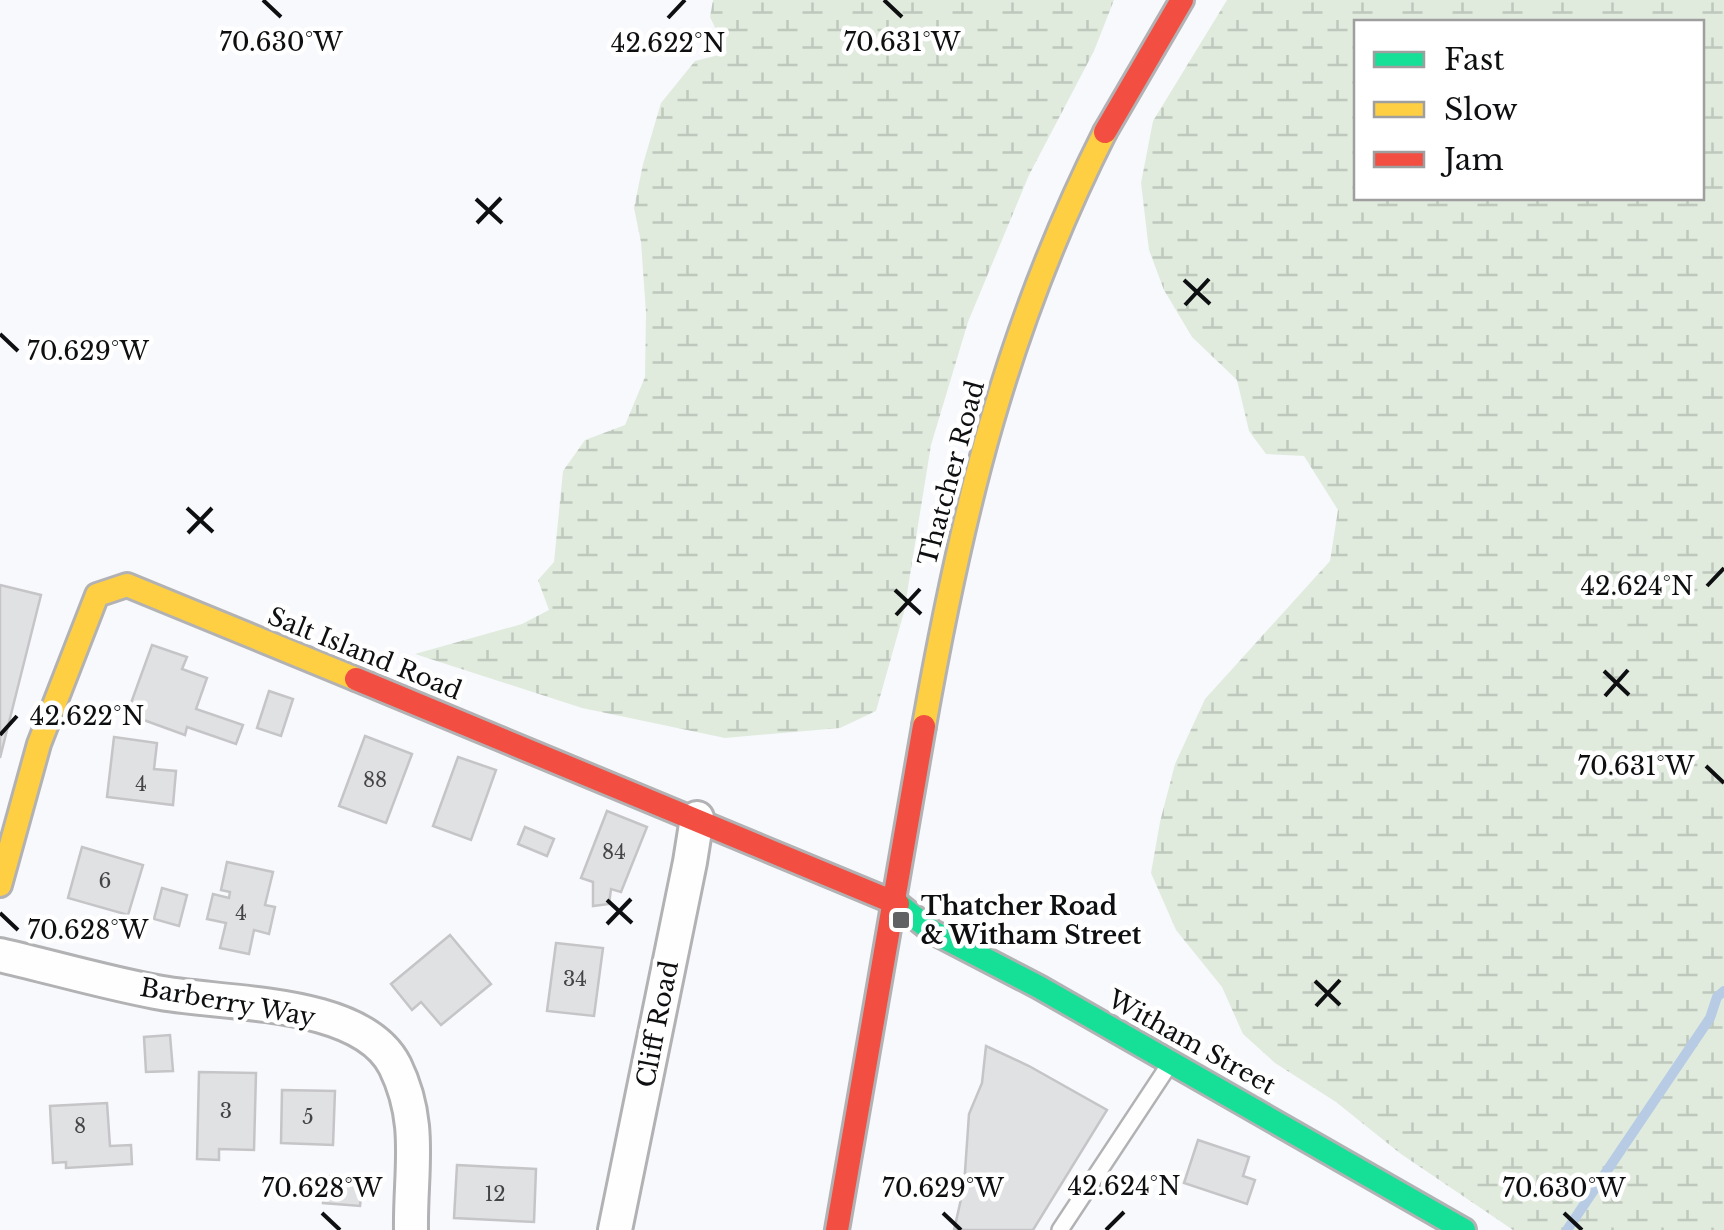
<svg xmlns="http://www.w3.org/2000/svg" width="1724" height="1230" font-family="'Libre Baskerville',serif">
	<defs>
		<pattern id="wetland-marsh" width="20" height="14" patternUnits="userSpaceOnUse" patternTransform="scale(2.5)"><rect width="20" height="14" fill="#e0ebde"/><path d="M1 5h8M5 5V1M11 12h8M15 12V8" fill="none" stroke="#bfc8bd"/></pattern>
	</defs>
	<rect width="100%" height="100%" fill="#f8f9fc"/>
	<g fill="url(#wetland-marsh)" fill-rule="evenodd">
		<polygon points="713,0 1114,0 1094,51 1029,175 968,322 931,445 904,612 876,711 840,728 725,738 582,708 415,654 522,624 549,610 538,580 554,562 563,471 585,440 625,425 645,377 646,313 641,242 634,208 643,164 661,103 695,61 727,53 710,17"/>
		<path d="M1227 0H1724V1230H1513L1401 1154 1336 1102 1275 1063 1243 1034 1222 987 1176 930 1151 873 1160 822 1175 764 1205 699 1330 561 1338 510 1304 456 1266 454 1249 431 1237 380 1192 337 1164 290 1149 250 1141 183 1153 121ZM1356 22H1702V198H1356Z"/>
	</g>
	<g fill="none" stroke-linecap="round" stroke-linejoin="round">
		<polyline stroke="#b7cce4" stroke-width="10" points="1567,1230 1710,1018 1717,997 1724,991"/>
	</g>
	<g fill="#e0e1e3" stroke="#c5c5c8" stroke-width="2.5">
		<polygon points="0,585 41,595 0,758"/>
		<polygon points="152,645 187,657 182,669 207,678 196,709 243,725 236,744 187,727 185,735 127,714"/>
		<polygon points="269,691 293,699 281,736 257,728"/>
		<polygon points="365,736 412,754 386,823 339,806"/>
		<polygon points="114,737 157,743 154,769 176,771 173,805 107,797"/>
		<polygon points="458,757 496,770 471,840 433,826"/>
		<polygon points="607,811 647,827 621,892 611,889 609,904 593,906 593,882 581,878"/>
		<polygon points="525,827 554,839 547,856 518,844"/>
		<polygon points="82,847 143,865 128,915 68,898"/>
		<polygon points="227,862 273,872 265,905 275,907 269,934 254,930 249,954 220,948 226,923 207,919 213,894 229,898 230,892 221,890"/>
		<polygon points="162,888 187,895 179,926 154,919"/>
		<polygon points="450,935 491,984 441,1025 421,1002 412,1010 391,984"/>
		<polygon points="556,943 603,948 594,1016 547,1011"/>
		<polygon points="170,1035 173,1071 146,1072 144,1037"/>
		<polygon points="986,1046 1029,1066 1107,1110 1033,1230 954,1230 964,1186 969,1114 982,1083"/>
		<polygon points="199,1072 256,1073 254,1150 219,1149 219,1160 197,1159"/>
		<polygon points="282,1090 335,1091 333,1145 281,1143"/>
		<polygon points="107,1103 110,1146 131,1145 132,1164 66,1168 66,1162 53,1163 50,1106"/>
		<polygon points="1198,1140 1249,1157 1243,1176 1255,1180 1247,1204 1184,1183"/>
		<polygon points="457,1165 536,1169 534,1222 454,1218"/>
		<polygon points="325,1176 363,1180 360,1206 323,1203"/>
	</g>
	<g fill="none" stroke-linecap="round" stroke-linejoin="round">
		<defs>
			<polyline id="lane" points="1060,1230 1169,1065"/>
			<g id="street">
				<path d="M0 955C52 967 103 982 156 992 221 1005 361 998 395 1066 423 1123 410 1170 411 1230"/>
				<polyline points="615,1230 690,862 697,818"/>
			</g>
			<polyline id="fast" points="898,904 933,932 1039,987 1464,1230"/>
			<g id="slow">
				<path d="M924 726C962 511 1006 328 1105 132"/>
				<polyline points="0,885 39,744 97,595 127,585 356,679"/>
			</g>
			<g id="jam">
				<polyline points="1105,132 1182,0"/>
				<polyline points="356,679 898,904"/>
				<polyline points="837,1230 924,726"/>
			</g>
		</defs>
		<use href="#lane" stroke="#b2b2b4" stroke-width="20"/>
		<use href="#street" stroke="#b2b2b4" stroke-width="38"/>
		<use href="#fast" stroke="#b2b2b4" stroke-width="28"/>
		<use href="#slow" stroke="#b2b2b4" stroke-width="28"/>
		<use href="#jam" stroke="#b2b2b4" stroke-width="28"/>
		<use href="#lane" stroke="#fefeff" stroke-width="15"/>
		<use href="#street" stroke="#fefeff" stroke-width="32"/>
		<use href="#fast" stroke="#16e098" stroke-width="22"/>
		<use href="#slow" stroke="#ffcf43" stroke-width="22"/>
		<use href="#jam" stroke="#f24e42" stroke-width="22"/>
	</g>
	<path fill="none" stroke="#0e0f11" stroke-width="4" d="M263 0 281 17M884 0 902 17M668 18 685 0M476 199 502 223M477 223 501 198M1184 280 1210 304M1185 305 1209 279M0 334 18 351M187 508 213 532M188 533 212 508M1707 586 1724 568M895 590 921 614M896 615 920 589M1604 671 1629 695M1605 696 1628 670M0 735 17 716M1706 766 1724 783M607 900 632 923M0 913 18 930M607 924 631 899M1315 981 1340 1005M1316 1006 1340 980M322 1213 340 1230M943 1213 961 1230M1564 1213 1582 1230M1106 1230 1124 1212"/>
	<rect fill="#606163" stroke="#fff" stroke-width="4" x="891" y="910" width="20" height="20" rx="5"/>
	<g text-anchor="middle" stroke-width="9" stroke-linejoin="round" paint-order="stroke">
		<g font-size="20" fill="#444446">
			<text x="375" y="787">88</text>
			<text x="141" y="791">4</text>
			<text x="614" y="859">84</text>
			<text x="105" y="888">6</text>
			<text x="241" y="920">4</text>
			<text x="575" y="986">34</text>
			<text x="226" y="1118">3</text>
			<text x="308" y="1124">5</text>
			<text x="80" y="1133">8</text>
			<text x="495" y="1201">12</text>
		</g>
		<g font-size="25" fill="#0e0f11" stroke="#fff">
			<text transform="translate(951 473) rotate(-75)" y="9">Thatcher Road</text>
			<text transform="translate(365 653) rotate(22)" y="9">Salt Island Road</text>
			<text transform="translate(228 1002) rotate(10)" y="9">Barberry Way</text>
			<text transform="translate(657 1024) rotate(-79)" y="9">Cliff Road</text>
			<text transform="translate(1192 1042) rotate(29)" y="9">Witham Street</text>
		</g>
		<g font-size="25" font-weight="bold" fill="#0e0f11" stroke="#fff" text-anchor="start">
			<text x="921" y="915">Thatcher Road<tspan x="921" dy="29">&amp; Witham Street</tspan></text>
		</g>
	</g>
	<g font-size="25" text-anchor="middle" fill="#0e0f11" stroke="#fff" stroke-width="9" stroke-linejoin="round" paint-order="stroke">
		<text x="902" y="51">70.631°W</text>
		<text x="281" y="51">70.630°W</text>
		<text x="668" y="52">42.622°N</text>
		<text x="88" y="360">70.629°W</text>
		<text x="1637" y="595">42.624°N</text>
		<text x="87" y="725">42.622°N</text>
		<text x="1636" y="775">70.631°W</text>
		<text x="88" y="939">70.628°W</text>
		<text x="1124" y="1195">42.624°N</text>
		<text x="322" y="1197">70.628°W</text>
		<text x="943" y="1197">70.629°W</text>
		<text x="1564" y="1197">70.630°W</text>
	</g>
	<rect x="1354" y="20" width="350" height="180" fill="#ffffff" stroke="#9f9fa0" stroke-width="2.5"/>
	<rect x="1374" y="52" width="50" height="15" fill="#16e098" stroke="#9f9fa0" stroke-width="2.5"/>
	<text x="1444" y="70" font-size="30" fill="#0e0f11">Fast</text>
	<rect x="1374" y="102" width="50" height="15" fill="#ffcf43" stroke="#9f9fa0" stroke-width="2.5"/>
	<text x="1444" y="120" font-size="30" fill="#0e0f11">Slow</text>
	<rect x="1374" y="152" width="50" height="15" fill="#f24e42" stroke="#9f9fa0" stroke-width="2.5"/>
	<text x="1444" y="170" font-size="30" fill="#0e0f11">Jam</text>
</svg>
